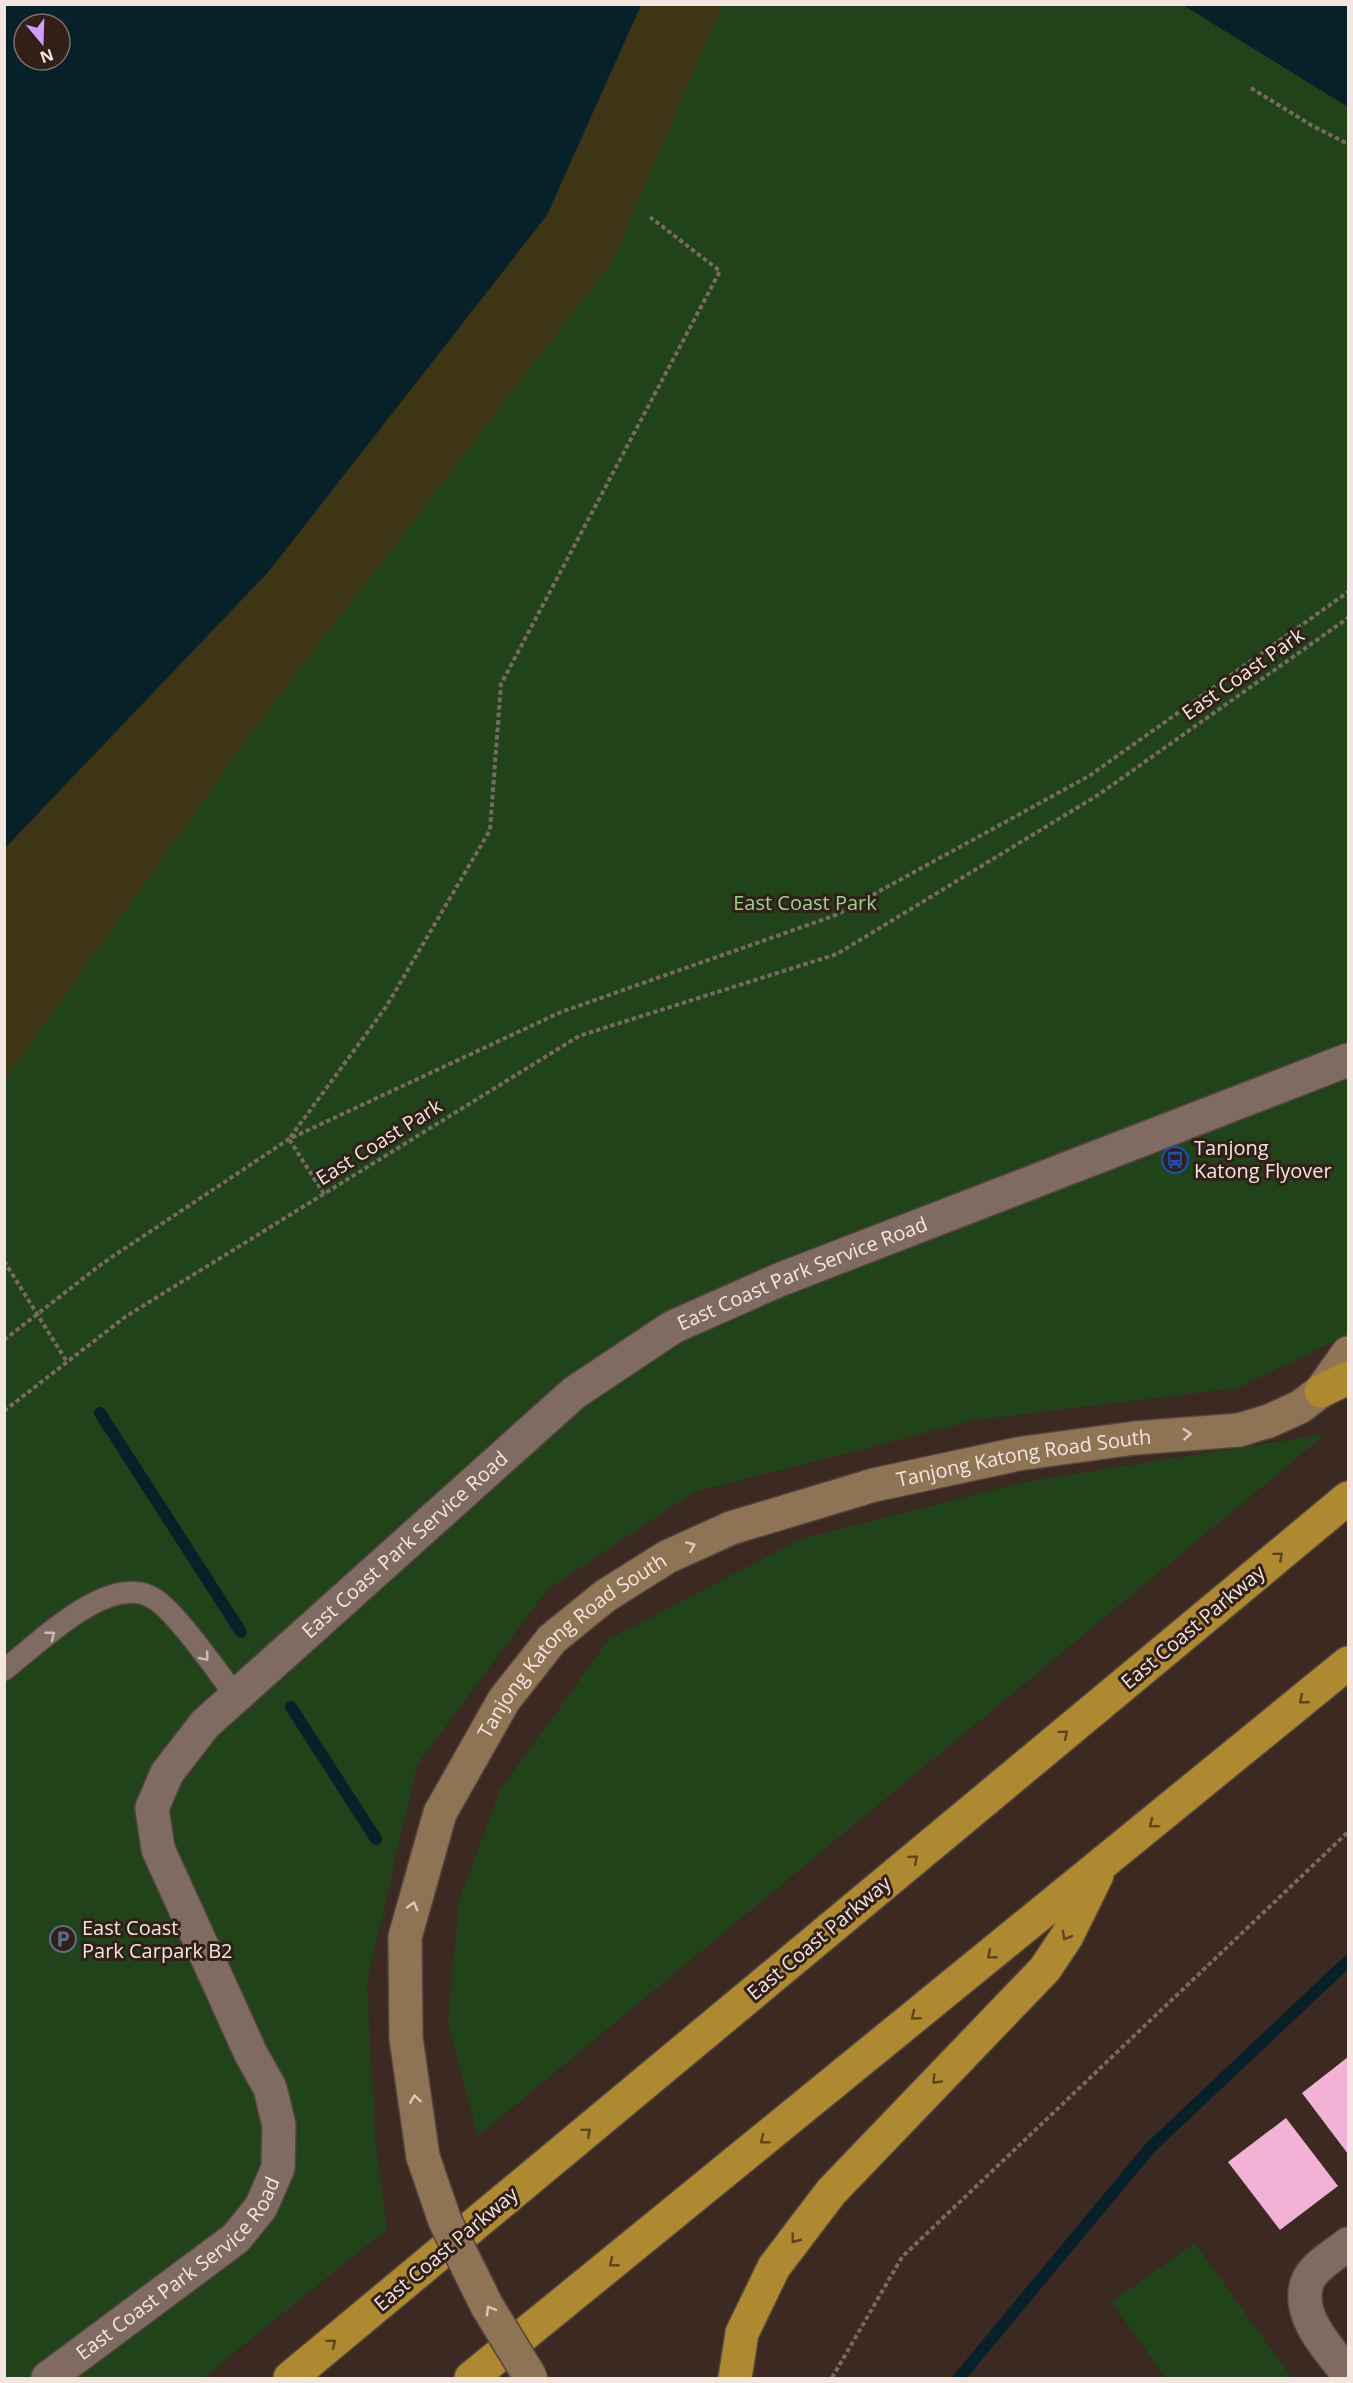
<svg xmlns="http://www.w3.org/2000/svg" width="1353" height="2383" font-family="'Open Sans',sans-serif">
	<rect width="100%" height="100%" fill="#3b2922"/>
	<g fill="#20431a">
		<polygon points="722,5 1183,5 1348,107 1348,1335 1238,1388 976,1420 694,1492 547,1590 417,1765 367,1982 375,2139 387,2229 203,2378 5,2378 5,1079 264,716 613,260"/>
		<polygon points="1326,1434 478,2136 448,2023 459,1901 500,1790 609,1639 801,1539 1024,1482"/>
		<polygon points="1195,2243 1292,2378 1166,2378 1111,2302"/>
	</g>
	<polygon fill="#3e3515" points="641,5 722,5 613,260 264,716 5,1079 5,848 269,571 547,215"/>
	<g fill="#07212a" fill-rule="evenodd">
		<path d="M5 4 641 5 547 215 269 571 5 848ZM24 24H60V60H24Z"/>
		<polygon points="1183,5 1348,5 1348,107"/>
	</g>
	<g fill="none" stroke-linecap="round" stroke-linejoin="round">
		<g stroke="#07212a" stroke-width="12">
			<polyline points="100,1413 241,1632"/>
			<polyline points="291,1707 376,1839"/>
			<polyline points="959,2378 1150,2148 1348,1961"/>
		</g>
	</g>
	<g fill="#f2b1d5">
		<polygon points="1348,2057 1348,2154 1302,2093"/>
		<polygon points="1286,2118 1338,2186 1280,2230 1228,2162"/>
	</g>
	<g fill="none" stroke-linecap="round" stroke-linejoin="round">
		<defs>
			<path id="service" d="M4 1670C37 1645 109 1571 153 1598 175 1610 218 1673 236 1696"/>
			<g id="minor">
				<path d="M1348 2244C1336 2254 1312 2267 1307 2283 1296 2317 1330 2350 1348 2374"/>
				<path id="s1" d="M48 2378 236 2238 261 2207 278 2168 279 2125 270 2088 251 2054 158 1849 152 1808 167 1773 205 1724 574 1393 673 1327 779 1280 1348 1060"/>
			</g>
			<g id="secondary">
				<path id="s2" d="M423 2157 406 2038 405 1937 440 1813 504 1700 552 1639 605 1596 667 1557 731 1528 874 1485 1018 1454 1135 1438 1239 1430 1269 1421 1300 1407 1321 1391 1348 1353"/>
			</g>
			<g id="motorway">
				<polyline points="1321,1391 1348,1378"/>
				<polyline points="290,2378 1348,1498"/>
				<polyline points="471,2378 1348,1663"/>
				<polyline points="735,2378 742,2333 774,2267 831,2192 1045,1969 1067,1936 1097,1875"/>
			</g>
		</defs>
		<use href="#service" stroke="#54443e" stroke-width="24"/>
		<use href="#minor" stroke="#54443e" stroke-width="36"/>
		<use href="#secondary" stroke="#54443e" stroke-width="36"/>
		<use href="#motorway" stroke="#54443e" stroke-width="36"/>
		<g stroke="#796963" stroke-width="4" stroke-dasharray="4.5 3" stroke-linecap="butt">
			<polyline points="1251,88 1311,125 1348,144"/>
			<polyline points="324,1194 289,1139 386,1007 490,830 501,684 720,271 650,217"/>
			<polyline points="4,1261 67,1362"/>
			<polyline points="4,1340 103,1263 289,1139 561,1012 836,915 1089,776 1348,592"/>
			<polyline points="4,1411 125,1317 579,1036 837,954 1098,795 1348,618"/>
			<polyline points="832,2378 902,2257 1348,1832"/>
		</g>
		<use href="#service" stroke="#806b63" stroke-width="21"/>
		<use href="#minor" stroke="#806b63" stroke-width="33"/>
		<use href="#secondary" stroke="#8e7454" stroke-width="33"/>
		<use href="#motorway" stroke="#ae8930" stroke-width="33"/>
		<defs>
			<polyline id="secondary-bridge" points="423,2157 445,2221 487,2306 531,2378"/>
		</defs>
		<use href="#secondary-bridge" stroke="#54443e" stroke-width="36" stroke-linecap="butt"/>
		<use href="#secondary-bridge" stroke="#8e7454" stroke-width="33"/>
	</g>
	<defs><path id="oneway-chevron" d="M-2-3.5L2.5 0L-2 3.5" fill="none" stroke-width="1.6" stroke-linecap="round" stroke-linejoin="round" transform="scale(1.5)"/></defs>
	<g stroke="#dacabe">
		<use href="#oneway-chevron" transform="translate(1187 1434) rotate(-4)"/>
		<use href="#oneway-chevron" transform="translate(691 1546) rotate(-24)"/>
		<use href="#oneway-chevron" transform="translate(413 1906) rotate(-75)"/>
		<use href="#oneway-chevron" transform="translate(415 2099) rotate(-98)"/>
		<use href="#oneway-chevron" transform="translate(490 2310) rotate(-120)"/>
	</g>
	<g stroke="#5d4420">
		<use href="#oneway-chevron" transform="translate(1279 1556) rotate(-40)"/>
		<use href="#oneway-chevron" transform="translate(1303 1700) rotate(141)"/>
		<use href="#oneway-chevron" transform="translate(1064 1734) rotate(-40)"/>
		<use href="#oneway-chevron" transform="translate(1153 1824) rotate(141)"/>
		<use href="#oneway-chevron" transform="translate(914 1859) rotate(-40)"/>
		<use href="#oneway-chevron" transform="translate(1066 1936) rotate(120)"/>
		<use href="#oneway-chevron" transform="translate(991 1955) rotate(141)"/>
		<use href="#oneway-chevron" transform="translate(915 2016) rotate(141)"/>
		<use href="#oneway-chevron" transform="translate(936 2080) rotate(134)"/>
		<use href="#oneway-chevron" transform="translate(587 2132) rotate(-40)"/>
		<use href="#oneway-chevron" transform="translate(764 2140) rotate(141)"/>
		<use href="#oneway-chevron" transform="translate(795 2239) rotate(127)"/>
		<use href="#oneway-chevron" transform="translate(613 2263) rotate(141)"/>
		<use href="#oneway-chevron" transform="translate(332 2343) rotate(-40)"/>
	</g>
	<g stroke="#cbbbb5">
		<use href="#oneway-chevron" transform="translate(51 1635) rotate(-38)"/>
		<use href="#oneway-chevron" transform="translate(205 1657) rotate(51)"/>
	</g>
	<defs>
		<symbol id="bus-ring" viewBox="-11 -11 22 22"><circle r="9.5" fill="#311f18" stroke="#1a4fb4" stroke-width="1.5"/><path d="M-5-6H5V4H4V6H2V4H-2V6H-4V4H-5ZM-3.5-4V0h7V-4ZM-3.5 1.2v1.5H-2V1.2ZM2 1.2v1.5H3.5V1.2Z" fill="#1a4fb4"/></symbol>
		<symbol id="parking-ring" viewBox="-11 -11 22 22"><circle r="9.5" fill="#311f18" stroke="#5c6f8a" stroke-width="1.5"/><path d="M-3.5-5.5H1a3.5 3.5 0 0 1 0 7H-1V5.5H-3.5ZM-1-3.4V-.6H.8a1.4 1.4 0 0 0 0-2.8Z" fill="#5c6f8a"/></symbol>
	</defs>
	<g fill-rule="evenodd">
		<use href="#bus-ring" x="1160" y="1145" width="30" height="30"/>
		<use href="#parking-ring" x="48" y="1924" width="30" height="30"/>
	</g>
	<g text-anchor="middle" stroke-width="6" stroke-linejoin="round" paint-order="stroke">
		<g font-size="20" fill="#f3e6e1" stroke="#311f18">
			<text transform="translate(1243 674) rotate(-35)" y="7">East Coast Park</text>
			<text transform="translate(379 1142) rotate(-32)" y="7">East Coast Park</text>
			<text dy="7" stroke="none"><textPath href="#s1" startOffset="1558">East Coast Park Service Road</textPath></text>
			<text dy="7" stroke="none"><textPath href="#s2" startOffset="1071">Tanjong Katong Road South</textPath></text>
			<text dy="7" stroke="none"><textPath href="#s1" startOffset="1072">East Coast Park Service Road</textPath></text>
			<text transform="translate(1193 1627) rotate(-40)" y="7">East Coast Parkway</text>
			<text dy="7" stroke="none"><textPath href="#s2" startOffset="567">Tanjong Katong Road South</textPath></text>
			<text transform="translate(819 1938) rotate(-40)" y="7">East Coast Parkway</text>
			<text transform="translate(446 2249) rotate(-40)" y="7">East Coast Parkway</text>
			<text dy="7" stroke="none"><textPath href="#s1" startOffset="172">East Coast Park Service Road</textPath></text>
		</g>
		<g font-size="20" fill="#98d68d" stroke="#311f18">
			<text x="805" y="910">East Coast Park</text>
		</g>
		<g font-size="20" fill="#f3e6e1" stroke="#311f18" text-anchor="start">
			<text x="1194" y="1155">Tanjong<tspan x="1194" dy="23">Katong Flyover</tspan></text>
			<text x="82" y="1935">East Coast<tspan x="82" dy="23">Park Carpark B2</tspan></text>
		</g>
	</g>
	<rect width="1353" height="2383" fill="none" stroke="#f3e6e1" stroke-width="12"/>
	<g transform="translate(42 42) rotate(161)"><circle r="28" fill="#311f18" stroke="#7f6f68" stroke-width="1.5"/>
	<path d="M0-4.5L10 22L0 15L-10 22Z" fill="#d19dfe"/>
	<text y="-9" font-size="16" font-weight="bold" text-anchor="middle" fill="#f3e6e1">N</text>
	</g>
</svg>
